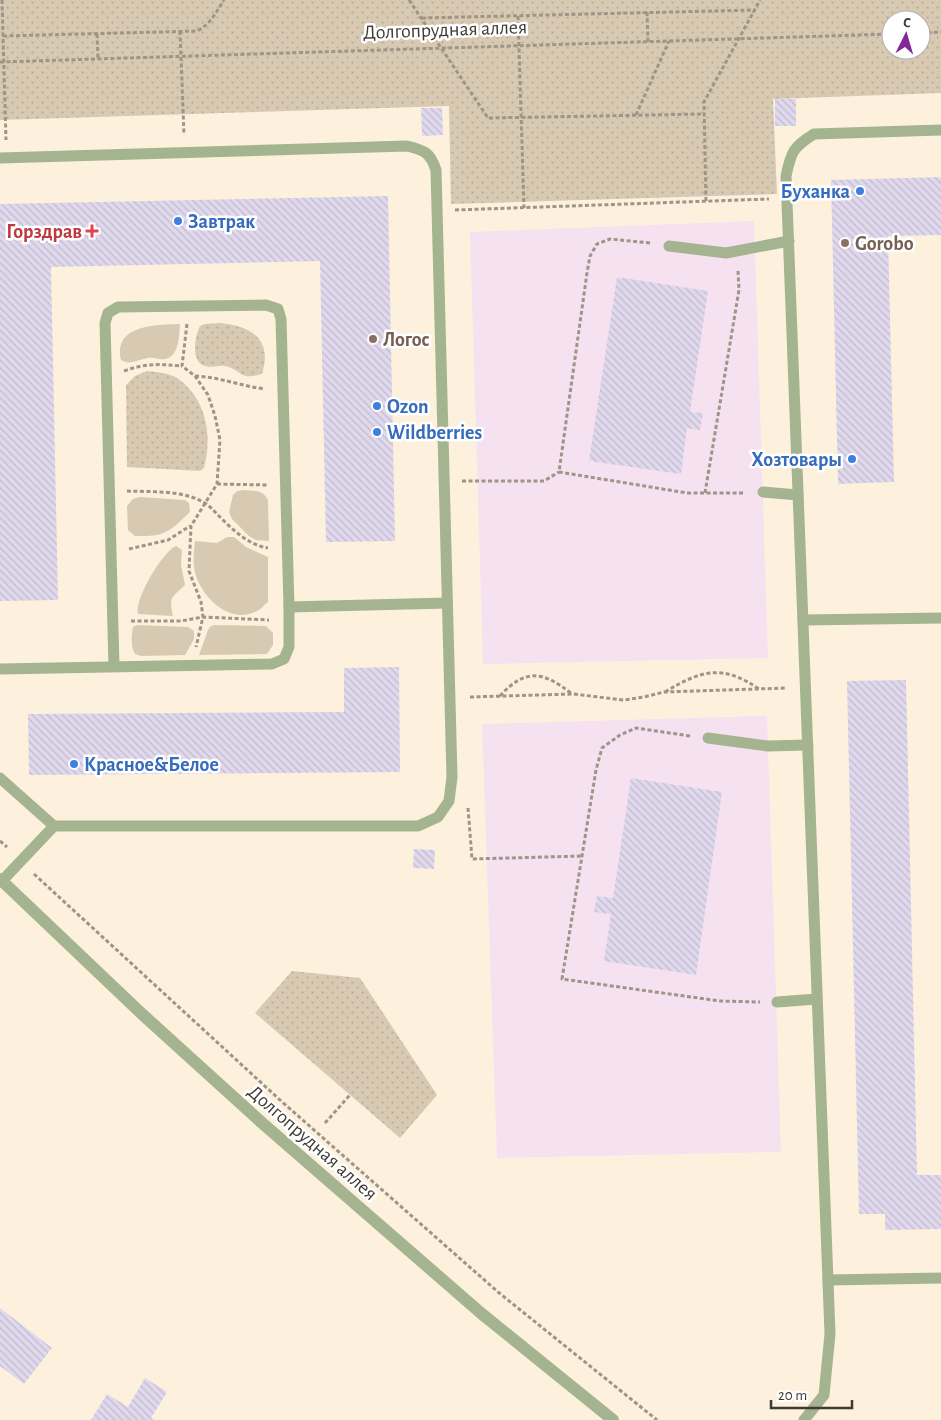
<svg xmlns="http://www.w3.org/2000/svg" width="941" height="1420" font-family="'Alegreya Sans',sans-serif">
	<defs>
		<pattern id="park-dots" width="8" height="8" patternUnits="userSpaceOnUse" patternTransform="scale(1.25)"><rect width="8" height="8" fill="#d8c9b2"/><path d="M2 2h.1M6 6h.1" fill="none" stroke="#baad9a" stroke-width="1.8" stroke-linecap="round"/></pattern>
		<pattern id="building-back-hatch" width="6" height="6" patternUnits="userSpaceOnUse" patternTransform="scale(1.25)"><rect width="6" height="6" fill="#e0d9ee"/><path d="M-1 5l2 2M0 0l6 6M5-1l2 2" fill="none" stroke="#c1bbcd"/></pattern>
	</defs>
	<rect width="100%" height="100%" fill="#fdf1dd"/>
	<g fill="#f6e1f0">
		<polygon points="754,221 768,658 483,664 470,232"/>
		<polygon points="767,716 781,1152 497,1158 482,724"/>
	</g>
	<g fill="#d8c9b2">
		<path d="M180 324C179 338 179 362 159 359 154 358 149 357 144 359 135 361 129 365 121 360 113 324 157 325 180 324Z"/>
		<path d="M244 490C255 491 263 490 268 500L269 541 256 540 249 536 232 519 229 512 233 495 237 491Z"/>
		<path d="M140 497 185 500 189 503 190 512C169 532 165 537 135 536L128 530 127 506 133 499Z"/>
		<path d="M227 537H234L246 547 268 557V602C265 604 262 608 259 610 232 626 204 600 196 576 192 564 194 552 195 541L217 543Z"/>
		<path d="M176 546 182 550 181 565 185 585C171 598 169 597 173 616L138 614C134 600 162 552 176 546Z"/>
		<path d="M137 625 188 627 194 631V639L185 655 141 656 135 654C131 648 131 635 133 627Z"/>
		<polygon points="214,625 266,626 273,633 273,645 267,654 199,655 208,630 210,627"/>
	</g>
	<g fill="url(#park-dots)" fill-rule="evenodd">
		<path d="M0 0H941V93L773 99 777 194 451 204 449 106 0 120ZM891 20H921V50H891Z"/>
		<path d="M220 323C251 326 273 339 262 374 238 381 243 370 225 366 219 365 211 368 205 366 190 361 195 336 200 326L205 324Z"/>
		<path d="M147 371C156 372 169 373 177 378 206 398 213 435 204 468L200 471 127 467 126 385 135 376Z"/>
		<polygon points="292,971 360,978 437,1095 400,1138 255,1013"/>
	</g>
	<g fill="url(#building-back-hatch)">
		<rect x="775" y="99" width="21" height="27"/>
		<polygon points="421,108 442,108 443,135 422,136"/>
		<polygon points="941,177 941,235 888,236 894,482 838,484 831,180"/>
		<polygon points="388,196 395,541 326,542 320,261 51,267 58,600 0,601 0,204"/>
		<polygon points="617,277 708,291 690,412 703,413 700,430 687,428 681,474 589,461"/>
		<polygon points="399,667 400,772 29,775 28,714 344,712 344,668"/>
		<polygon points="906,680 917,1175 941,1175 941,1229 885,1230 885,1214 859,1214 847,681"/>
		<polygon points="631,778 722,792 696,975 604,961 611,914 594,912 597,896 613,898"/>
		<polygon points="414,849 435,850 434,869 413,868"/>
		<polygon points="0,1308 52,1348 24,1384 0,1366"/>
		<polygon points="145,1378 167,1392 151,1418 154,1420 91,1420 107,1394 128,1407"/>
	</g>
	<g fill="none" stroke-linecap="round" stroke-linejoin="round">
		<g stroke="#9e9588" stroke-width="3" stroke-dasharray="4 2.5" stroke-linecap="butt">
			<polyline points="2,0 6,140"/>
			<polyline points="409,0 488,118 704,114"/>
			<polyline points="647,12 648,42"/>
			<polyline points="518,16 524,208"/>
			<polyline points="422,18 755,10"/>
			<polyline points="180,31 184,135"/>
			<polyline points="921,33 941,32"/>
			<polyline points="97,34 98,58"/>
			<path d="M3 36 197 31C211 24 216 12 224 0"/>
			<polyline points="0,62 891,34"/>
			<polyline points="636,115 669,41"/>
			<polyline points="706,201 704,102 760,0"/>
			<polyline points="455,210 769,199"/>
			<polyline points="650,243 610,239 597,244 590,256 587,273 559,472 687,493 744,493"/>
			<polyline points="187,324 182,366 195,376 208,395 215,416 220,440 217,484 191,526 189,571 201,602 203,617 196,647"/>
			<path d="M124 371C146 363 160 364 182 366"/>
			<path d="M195 376C219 377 241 386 265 389"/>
			<polyline points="462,481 544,481 559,472"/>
			<polyline points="217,484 267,485"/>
			<path d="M127 491C152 492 182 490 203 502 209 505 213 510 218 515 232 529 248 545 268 548"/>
			<polyline points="705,493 739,290 738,271"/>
			<polyline points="129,549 168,540 190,526"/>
			<polyline points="131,621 181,621 203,617 269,620"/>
			<path d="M665 692C701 670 723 664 759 689"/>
			<path d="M500 696C526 667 544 672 572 694"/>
			<polyline points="470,697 573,694 624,700 644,697 664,692 787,688"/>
			<polyline points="690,736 636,728 620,735 602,748 596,770 562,979 720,1001 760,1002"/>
			<polyline points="468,808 472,859 582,856"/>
			<polyline points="0,841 7,847"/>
			<polyline points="34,874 280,1100 498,1292 657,1420"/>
			<polyline points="325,1123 350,1095"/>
		</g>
		<g stroke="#a5b490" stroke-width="11">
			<path d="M0 158 407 146C424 150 430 152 436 170L452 777 449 801 438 817 418 826H54L0 778"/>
			<polyline points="669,246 726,253 789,241"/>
			<polyline points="763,492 798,495"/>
			<polyline points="289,607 447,603"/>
			<polyline points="803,620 941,618"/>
			<polyline points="0,669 272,664 284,659 289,647 289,607 281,319 278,309 266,305 118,307 108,313 105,323 114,667"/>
			<polyline points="708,738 768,746 808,745"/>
			<polyline points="2,881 54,826"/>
			<polyline points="777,1002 817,999"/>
			<polyline points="828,1280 941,1278"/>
			<path d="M804 1420 824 1395 830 1334 786 176C791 152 793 147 814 134L941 130"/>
		</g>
		<polyline stroke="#a5b490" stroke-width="12" points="0,879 142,1014 261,1122 482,1314 613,1420"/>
	</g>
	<g fill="#3f7fe0" stroke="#fff" stroke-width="2">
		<circle cx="860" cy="191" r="5"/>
		<circle cx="178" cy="221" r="5"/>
		<circle cx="377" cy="406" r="5"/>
		<circle cx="377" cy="432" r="5"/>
		<circle cx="852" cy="459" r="5"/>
		<circle cx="74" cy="764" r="5"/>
	</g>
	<path fill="#e0444e" stroke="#fff" stroke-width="2" d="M89.5 223.5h5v5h5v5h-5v5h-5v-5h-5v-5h5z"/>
	<g fill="#8d6e63" stroke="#fff" stroke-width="2">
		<circle cx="845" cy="243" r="5"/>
		<circle cx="373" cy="339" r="5"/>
	</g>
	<g text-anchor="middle" stroke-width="5" stroke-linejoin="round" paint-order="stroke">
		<g font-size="20" fill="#3f3a33" stroke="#fff">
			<text transform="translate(445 29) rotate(-2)" y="7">Долгопрудная аллея</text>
			<text transform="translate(313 1142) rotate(41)" y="7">Долгопрудная аллея</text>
		</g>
		<g font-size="20" font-weight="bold" fill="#366cbe" stroke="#fff" text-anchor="start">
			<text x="850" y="198" text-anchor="end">Буханка</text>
			<text x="188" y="228">Завтрак</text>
			<text x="387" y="413">Ozon</text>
			<text x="387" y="439">Wildberries</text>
			<text x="842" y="466" text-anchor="end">Хозтовары</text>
			<text x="84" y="771">Красное&amp;Белое</text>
		</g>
		<g font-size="20" font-weight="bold" fill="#be3a42" stroke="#fff" text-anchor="end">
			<text x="82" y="238">Горздрав</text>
		</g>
		<g font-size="20" font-weight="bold" fill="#785e54" stroke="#fff" text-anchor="start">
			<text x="855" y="250">Gorobo</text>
			<text x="383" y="346">Логос</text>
		</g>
	</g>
	<g transform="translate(906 35) rotate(5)"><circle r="24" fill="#ffffff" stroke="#b2b0ad"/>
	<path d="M0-4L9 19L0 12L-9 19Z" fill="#832895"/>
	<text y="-8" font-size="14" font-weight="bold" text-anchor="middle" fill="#3f3a33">С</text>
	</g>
	<path d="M771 1400v8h81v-8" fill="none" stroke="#3f3a33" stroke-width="2.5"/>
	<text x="778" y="1400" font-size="15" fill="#3f3a33" stroke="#ffffff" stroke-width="4" paint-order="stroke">20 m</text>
</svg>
